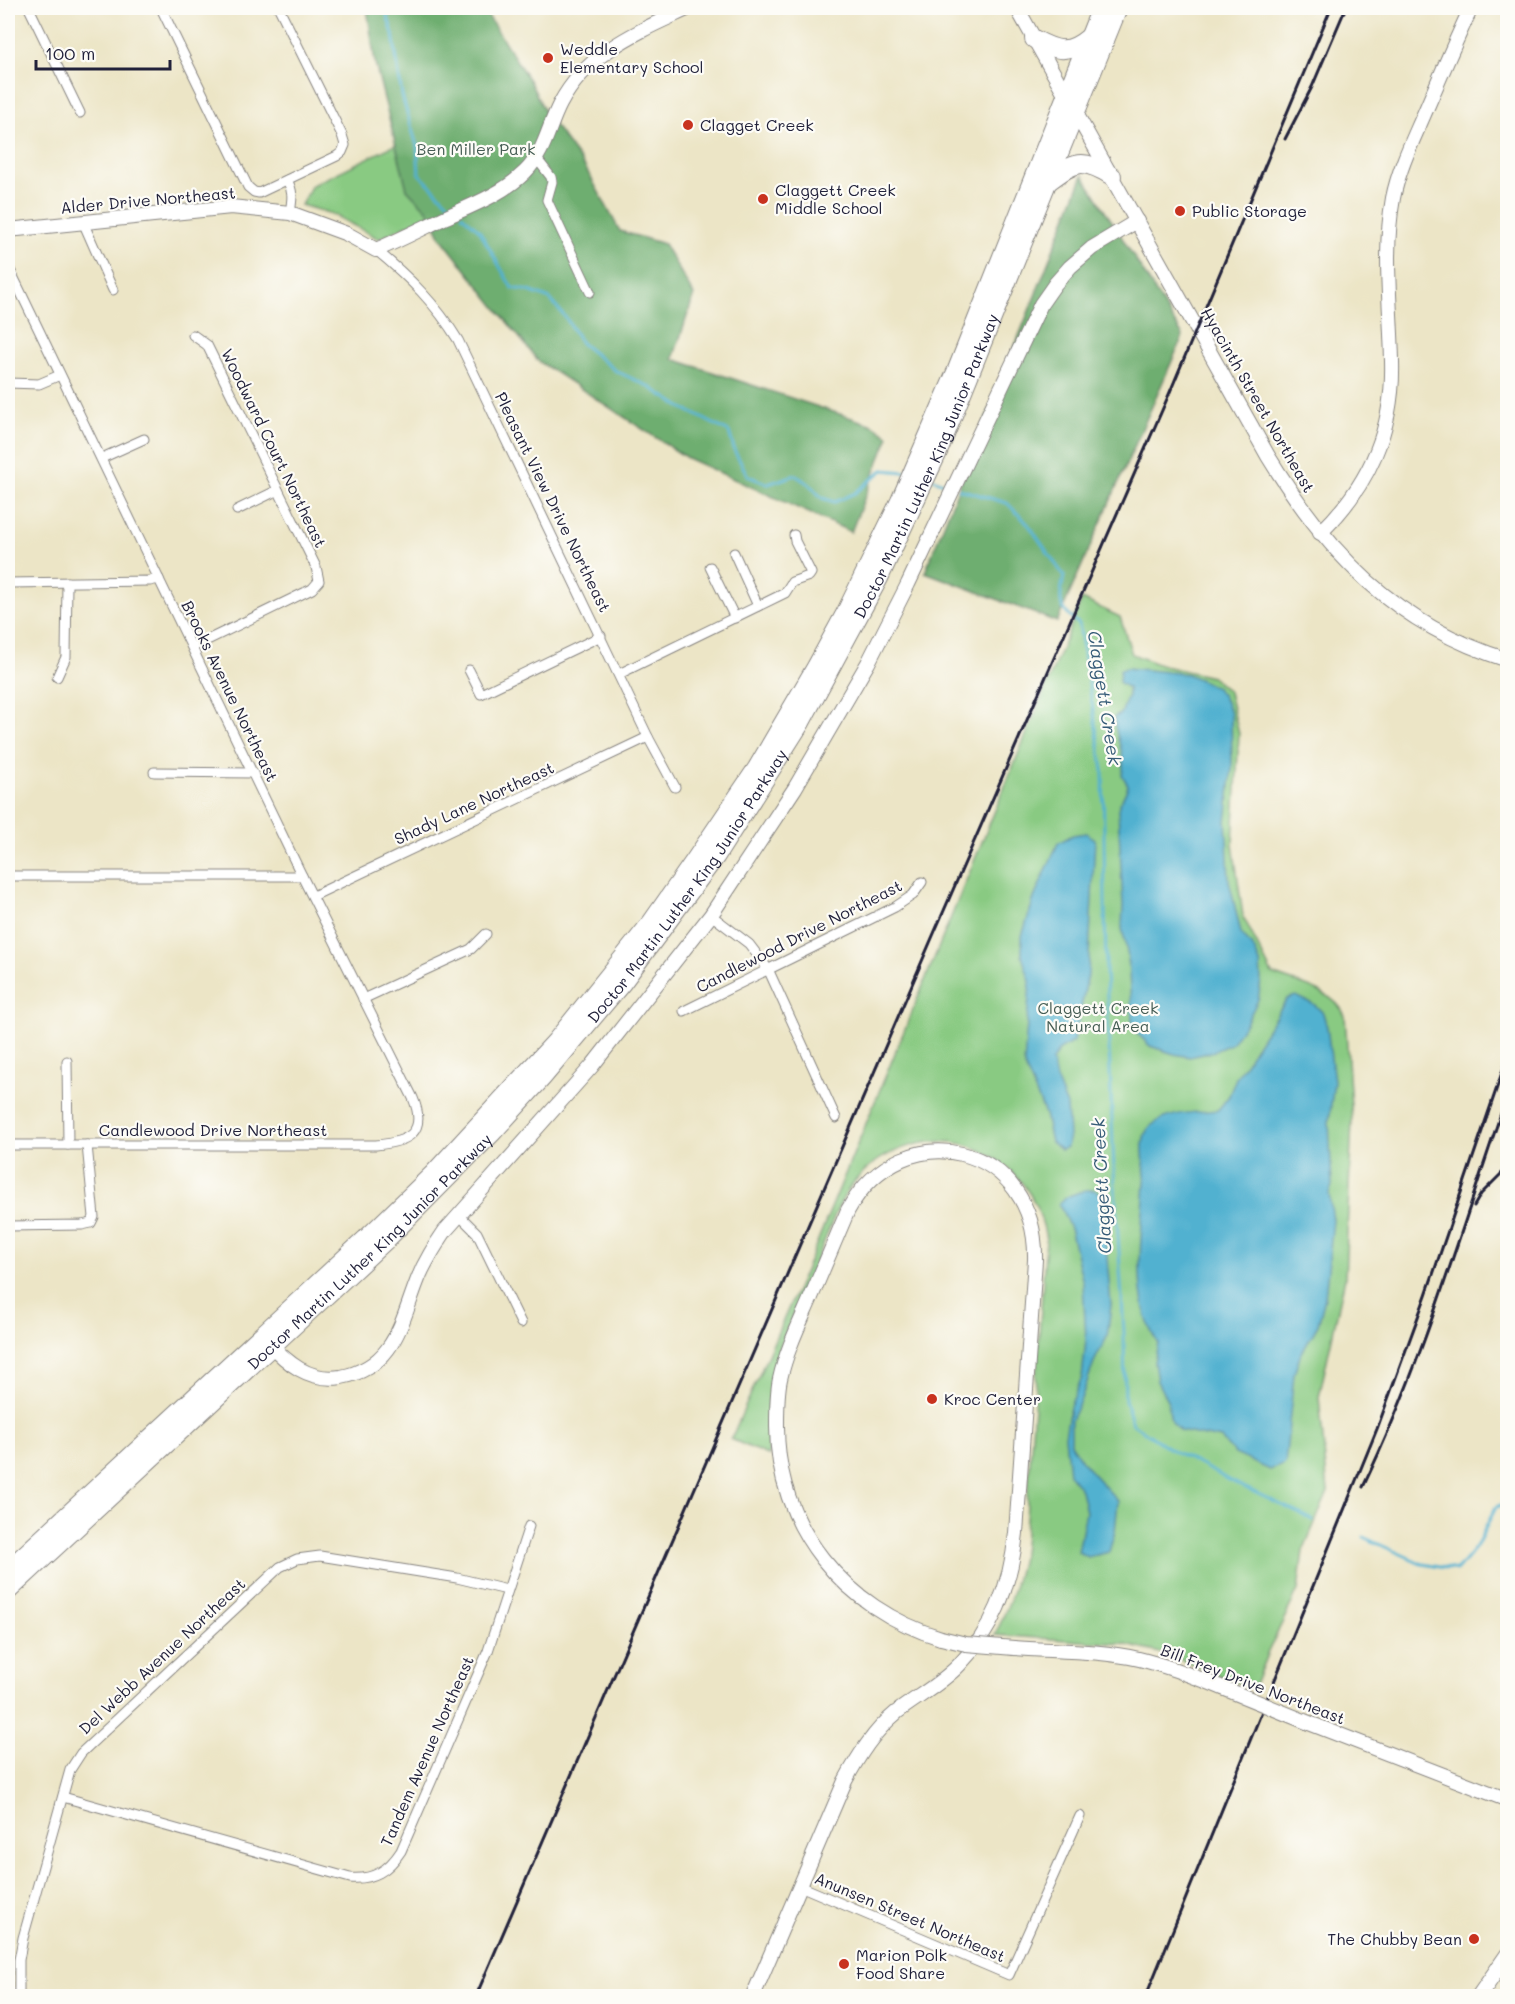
<svg xmlns="http://www.w3.org/2000/svg" width="1515" height="2004" font-family="Mali,sans-serif">
	<rect width="100%" height="100%" fill="#fdfcf7"/>
	<filter id="ink" filterUnits="userSpaceOnUse"><feTurbulence type="fractalNoise" baseFrequency=".0167" numOctaves="2"/><feDisplacementMap in="SourceGraphic" scale="12" xChannelSelector="R" yChannelSelector="G"/><feConvolveMatrix kernelMatrix="1 2 1 2 8 2 1 2 1" color-interpolation-filters="sRGB"/></filter>
	<filter id="wash" filterUnits="userSpaceOnUse"><feTurbulence type="fractalNoise" baseFrequency=".008" numOctaves="4" result="noise"/><feDisplacementMap in="SourceGraphic" scale="24" xChannelSelector="R" yChannelSelector="G"/><feGaussianBlur stdDeviation="1.35" result="paint"/><feColorMatrix in="noise" values="0 0 0 0 0 0 0 0 0 0 0 0 0 0 0 0 0 1.4 0 .05"/><feComposite in="paint" operator="in"/></filter>
	<g filter="url(#wash)">
		<rect width="100%" height="100%" fill="#ece5c6"/>
		<g fill="#89ca82" stroke="#56765e" stroke-width="1.5">
			<polygon points="529,80 546,114 495,183 379,239 332,214 301,205 312,185"/>
			<path d="M1082 599 1120 617 1132 654 1160 665 1212 677 1229 692 1239 734 1233 844 1243 916 1272 974C1295 983 1336 991 1345 1016L1352 1120 1345 1278 1319 1397 1328 1492 1303 1551 1298 1590 1268 1652 1253 1689 1169 1655 1122 1644 995 1635C1009 1606 1019 1578 1024 1546L1046 1239C1039 1199 1018 1169 982 1151 939 1130 884 1146 854 1182 839 1200 831 1225 822 1247 806 1283 789 1319 777 1356 768 1390 765 1422 769 1456L731 1439 811 1257Z"/>
		</g>
		<g fill="#6eae70" stroke="#486856" stroke-width="1.5">
			<polygon points="367,8 483,8 529,80 546,114 585,167 620,231 664,244 694,295 673,359 873,425 889,436 851,532 687,458 538,361 441,238 428,211 407,189 375,63"/>
			<polygon points="1083,175 1183,336 1057,622 925,572"/>
		</g>
		<g fill="#51b1d0" stroke="#3a6a86" stroke-width="1.5">
			<path d="M1127 668 1187 674 1205 682 1216 688 1223 696 1231 714 1232 768 1226 821 1229 881 1241 933 1254 949 1260 962 1261 980 1258 1000 1246 1023 1231 1044 1212 1052 1190 1057 1174 1054 1150 1046 1135 1031 1132 1020 1128 957 1122 928 1123 905 1118 809C1121 800 1126 794 1128 785L1122 775C1127 755 1115 738 1114 717L1121 714 1128 695V688L1119 682 1120 670Z"/>
			<polygon points="1086,833 1095,839 1088,975 1074,1041 1058,1051 1052,1061 1056,1079 1067,1106 1069,1135 1067,1147 1061,1150 1051,1142 1045,1114 1024,1065 1030,981 1022,956 1022,936 1034,898 1058,843 1073,835"/>
			<path d="M1296 996 1315 1005 1323 1013 1327 1027 1334 1081 1329 1122 1332 1186 1329 1194 1333 1220 1325 1298 1318 1325 1300 1356 1294 1374 1285 1464 1270 1470 1235 1454 1221 1439 1180 1431 1171 1422 1168 1403 1157 1381 1154 1362 1158 1343C1129 1299 1143 1231 1145 1181 1146 1164 1136 1137 1152 1125 1170 1111 1197 1113 1218 1110L1229 1096 1236 1078 1287 999Z"/>
			<polygon points="1085,1190 1096,1190 1102,1196 1111,1305 1107,1337 1094,1362 1081,1399 1071,1420 1071,1444 1084,1464 1118,1501 1115,1531 1109,1552 1088,1557 1078,1552 1086,1512 1081,1490 1069,1474 1065,1436 1070,1407 1082,1377 1086,1340 1083,1283 1071,1231 1059,1203 1069,1196"/>
		</g>
		<g fill="none" stroke-linecap="round" stroke-linejoin="round">
			<g stroke="#51b1d0" stroke-width="3">
				<polyline points="385,8 393,34 402,96 417,146 419,174 454,209"/>
				<polyline points="462,215 479,230 512,288 529,291 550,299 566,318 581,343 616,371 648,386 679,406 729,432 735,452 748,476 768,484 795,475 809,484 822,498 835,502 855,493 883,470 905,472"/>
				<polyline points="934,479 950,486"/>
				<path d="M959 489 1007 503 1028 524 1064 576C1059 601 1057 608 1079 624L1103 770 1106 970 1114 1171 1124 1332 1125 1401 1133 1424 1170 1449 1233 1482 1313 1520"/>
				<polyline points="1363,1537 1423,1564 1457,1570 1476,1547 1496,1507 1508,1502"/>
			</g>
		</g>
	</g>
	<g filter="url(#ink)">
		<g fill="none" stroke-linecap="round" stroke-linejoin="round">
			<defs>
				<g id="street">
					<polyline points="29,8 80,113"/>
					<polyline points="161,8 248,187 254,192 259,193 337,156 342,152 345,145 342,135 279,8"/>
					<polyline points="537,159 551,177 552,182 547,200 590,292"/>
					<path d="M287 180C294 192 292 200 290 213"/>
					<polyline points="83,222 113,290"/>
					<path d="M376 250C409 277 436 304 458 340L648 737 675 787"/>
					<path d="M8 266 302 876 413 1098C428 1134 407 1142 376 1145H8"/>
					<polyline points="8,383 39,384 60,375"/>
					<polyline points="102,458 144,439"/>
					<polyline points="237,510 278,490"/>
					<polyline points="734,553 758,606"/>
					<polyline points="710,567 735,618"/>
					<polyline points="8,583 150,581 159,579"/>
					<polyline points="193,647 312,589 319,581 316,567 207,345 193,335"/>
					<polyline points="469,670 481,694 601,636"/>
					<polyline points="619,674 785,593 792,582 809,576 811,573 795,541 794,535"/>
					<polyline points="57,677 66,657 67,582"/>
					<polyline points="154,772 253,773"/>
					<polyline points="8,876 302,876"/>
					<polyline points="313,896 648,737"/>
					<polyline points="711,915 749,944 768,969 836,1118"/>
					<polyline points="363,999 471,949 486,934"/>
					<polyline points="684,1011 895,907 913,895 922,882"/>
					<polyline points="67,1061 68,1145"/>
					<polyline points="459,1215 477,1233 521,1323"/>
					<polyline points="8,1226 82,1225 91,1223 94,1217 87,1145"/>
					<path d="M63 1797 350 1878C373 1880 388 1871 401 1851L488 1651 529 1526"/>
					<polyline points="800,1886 1009,1975 1080,1816"/>
					<polyline points="19,1996 19,1960 23,1938 70,1770 81,1753 280,1567 297,1559 320,1556 457,1578 507,1590"/>
				</g>
				<g id="secondary">
					<path d="M1017 8 1268 456C1328 554 1395 625 1508 660"/>
					<path d="M8 230 231 207 290 213 347 234 376 250C400 240 423 228 446 217 473 205 504 193 525 172 545 152 548 127 560 104 588 51 638 32 689 8"/>
					<path d="M1320 533C1368 487 1394 429 1392 362 1391 306 1383 253 1393 198 1399 168 1413 140 1425 112 1440 77 1455 42 1471 8"/>
					<path d="M267 1341C287 1363 309 1382 341 1377 395 1367 401 1322 418 1279 425 1261 435 1246 445 1231L592 1066 711 915 795 788 868 663 908 584 1041 304 1055 284 1070 267 1092 248 1137 221"/>
					<path d="M1014 1648C1055 1651 1099 1650 1139 1659 1168 1666 1196 1677 1223 1688"/>
					<polyline points="1309,1723 1508,1800"/>
					<path d="M753 1996 845 1781C859 1755 874 1731 897 1712 918 1696 941 1684 959 1665 995 1628 1011 1583 1016 1533L1035 1260C1038 1145 904 1110 848 1210 835 1241 822 1272 809 1302 798 1327 786 1352 780 1379 777 1393 777 1409 777 1424 776 1527 845 1609 941 1638"/>
				</g>
				<polyline id="primary" points="1479,1996 1508,1954"/>
				<g id="highway">
					<path d="M1034 39C1057 51 1068 55 1089 37"/>
					<path d="M1049 181C1076 161 1082 158 1112 176"/>
					<polyline points="8,1570 371,1234 432,1175 556,1041 651,923 695,860 757,768 816,667 846,612 900,501 956,372 1101,8"/>
					<path id="s1" d="M8 1591 385 1241 492 1133 542 1078 622 983 716 856 800 724 879 578 938 452 1118 8"/>
				</g>
			</defs>
			<use href="#street" stroke="#878480" stroke-width="11"/>
			<use href="#secondary" stroke="#878480" stroke-width="16"/>
			<use href="#primary" stroke="#878480" stroke-width="17"/>
			<use href="#highway" stroke="#878480" stroke-width="20"/>
			<use href="#street" stroke="#fff" stroke-width="9"/>
			<use href="#secondary" stroke="#fff" stroke-width="14"/>
			<use href="#primary" stroke="#fff" stroke-width="15"/>
			<use href="#highway" stroke="#fff" stroke-width="18"/>
			<g stroke="#22223b" stroke-width="3">
				<polyline points="1285,139 1312,87 1344,12"/>
				<polyline points="1474,1206 1481,1194 1508,1167"/>
				<path d="M1363 1487C1424 1361 1462 1225 1508 1093"/>
				<polyline points="476,1996 932,938 1170,392 1331,8"/>
				<polyline points="1146,1996 1377,1429 1426,1295 1508,1055"/>
			</g>
			<defs>
				<g id="secondary-bridge">
					<polyline points="941,1638 966,1644 1014,1648"/>
					<polyline points="1223,1688 1309,1723"/>
				</g>
			</defs>
			<use href="#secondary-bridge" stroke="#878480" stroke-width="16" stroke-linecap="butt"/>
			<use href="#secondary-bridge" stroke="#fff" stroke-width="14"/>
		</g>
	</g>
	<g fill="#c8321e" stroke="#fdfcf7" stroke-width="2">
		<circle cx="548" cy="58" r="6"/>
		<circle cx="688" cy="125" r="6"/>
		<circle cx="763" cy="199" r="6"/>
		<circle cx="1180" cy="211" r="6"/>
		<circle cx="932" cy="1399" r="6"/>
		<circle cx="1474" cy="1939" r="6"/>
		<circle cx="844" cy="1964" r="6"/>
	</g>
	<g text-anchor="middle" stroke-width="4.5" stroke-linejoin="round" paint-order="stroke">
		<g font-size="16" fill="#22223b" stroke="#fdfcf7" text-anchor="start">
			<text x="560" y="55">Weddle<tspan x="560" dy="18">Elementary School</tspan></text>
			<text x="700" y="131">Clagget Creek</text>
			<text x="775" y="196">Claggett Creek<tspan x="775" dy="18">Middle School</tspan></text>
			<text x="1192" y="217">Public Storage</text>
			<text x="944" y="1405">Kroc Center</text>
			<text x="1462" y="1945" text-anchor="end">The Chubby Bean</text>
			<text x="856" y="1961">Marion Polk<tspan x="856" dy="18">Food Share</tspan></text>
		</g>
		<g font-size="16" fill="#465d54" stroke="#fdfcf7">
			<text x="476" y="155">Ben Miller Park</text>
			<text x="1098" y="1014">Claggett Creek<tspan x="1098" dy="18">Natural Area</tspan></text>
		</g>
		<g font-size="16" fill="#22223b" stroke="#fdfcf7">
			<text transform="translate(148 200) rotate(-5)" y="6">Alder Drive Northeast</text>
			<text transform="translate(1258 400) rotate(60)" y="6">Hyacinth Street Northeast</text>
			<text transform="translate(274 448) rotate(64)" y="6">Woodward Court Northeast</text>
			<text dy="6" stroke="none"><textPath href="#s1" startOffset="1467">Doctor Martin Luther King Junior Parkway</textPath></text>
			<text transform="translate(553 502) rotate(64)" y="6">Pleasant View Drive Northeast</text>
			<text transform="translate(230 691) rotate(64)" y="6">Brooks Avenue Northeast</text>
			<text transform="translate(474 803) rotate(-25)" y="6">Shady Lane Northeast</text>
			<text dy="6" stroke="none"><textPath href="#s1" startOffset="982">Doctor Martin Luther King Junior Parkway</textPath></text>
			<text transform="translate(799 936) rotate(-27)" y="6">Candlewood Drive Northeast</text>
			<text x="213" y="1136">Candlewood Drive Northeast</text>
			<text dy="6" stroke="none"><textPath href="#s1" startOffset="496">Doctor Martin Luther King Junior Parkway</textPath></text>
			<text transform="translate(162 1656) rotate(-43)" y="6">Del Webb Avenue Northeast</text>
			<text transform="translate(1253 1684) rotate(21)" y="6">Bill Frey Drive Northeast</text>
			<text transform="translate(427 1751) rotate(-66)" y="6">Tandem Avenue Northeast</text>
			<text transform="translate(910 1917) rotate(23)" y="6">Anunsen Street Northeast</text>
		</g>
		<g font-size="18" font-style="italic" fill="#355b77" stroke="#fdfcf7">
			<text transform="translate(1104 698) rotate(81)" y="6">Claggett Creek</text>
			<text transform="translate(1102 1186) rotate(-93)" y="6">Claggett Creek</text>
		</g>
	</g>
	<rect width="1515" height="2004" fill="none" stroke="#fdfcf7" stroke-width="30"/>
	<path d="M36 60v9h134v-9" fill="none" stroke="#22223b" stroke-width="3"/>
	<text x="45" y="60" font-size="18" fill="#22223b" stroke="#fdfcf7" stroke-width="4.5" paint-order="stroke">100 m</text>
</svg>
